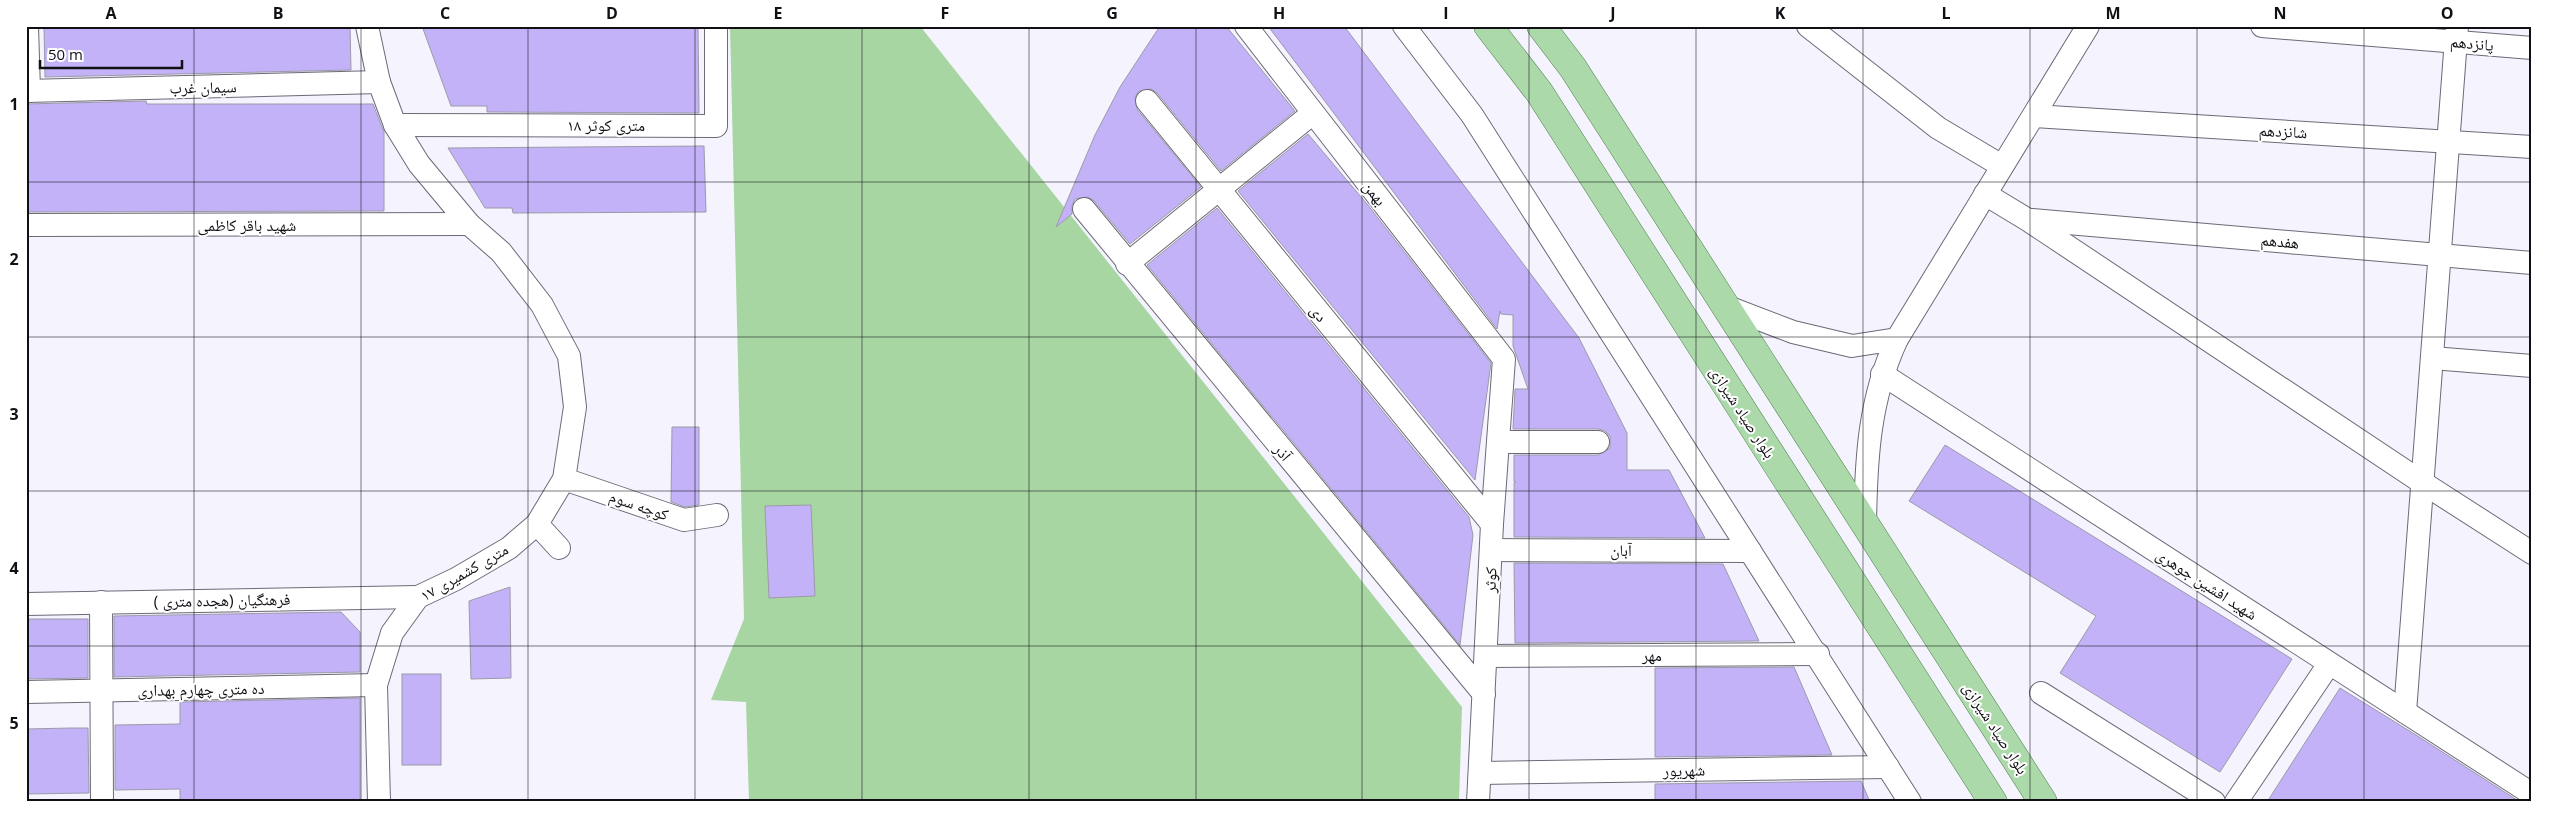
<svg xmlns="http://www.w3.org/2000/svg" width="2558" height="828" font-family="'Open Sans','Noto Naskh Arabic',sans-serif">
	<rect width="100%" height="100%" fill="#f5f3fe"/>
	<polygon fill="#a7d6a2" points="730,26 920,26 1462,707 1459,802 749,802 746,702 711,700 744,619"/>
	<g fill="#c3b2f8" stroke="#9c9aa7">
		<polygon points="44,26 350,26 351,70 45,77"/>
		<polygon points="422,26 698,26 699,113 487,112 487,106 451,106"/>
		<polygon points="1160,26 1226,26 1295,111 1221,171 1157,93 1151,89 1139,91 1135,97 1137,109 1201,187 1130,244 1094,201 1088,197 1075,199 1072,205 1072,214 1056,227 1095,135 1120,87"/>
		<polygon points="1268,26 1344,26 1579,338 1627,433 1627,470 1669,470 1705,538 1514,537 1514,483 1516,482 1514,482 1514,455 1598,455 1610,448 1610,436 1605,431 1598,429 1513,429 1515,389 1528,389 1513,346 1513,315 1501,314 1500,311 1497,329"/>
		<polygon points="146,101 147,104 373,104 384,132 384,211 26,212 26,104"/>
		<polygon points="1308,134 1367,204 1491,363 1475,480 1238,191"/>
		<polygon points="704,146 706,212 513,213 512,208 485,208 448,148"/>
		<polygon points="1217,208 1469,517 1473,535 1460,645 1147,265"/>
		<polygon points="672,427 699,427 699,505 685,507 671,502"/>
		<polygon points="1945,445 2292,659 2220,772 2060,673 2096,616 1909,501"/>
		<polygon points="811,505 815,596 769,598 765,506"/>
		<polygon points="1514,563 1723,564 1759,641 1515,643"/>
		<polygon points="510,587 511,678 471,679 469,601"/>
		<polygon points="341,612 360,632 360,672 114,677 114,616"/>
		<polygon points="26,619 88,619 88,678 26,679"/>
		<polygon points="1794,667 1832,755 1655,757 1655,668"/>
		<rect x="402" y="674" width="39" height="91"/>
		<polygon points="2340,688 2416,735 2520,802 2267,802"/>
		<polygon points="360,698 360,802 180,802 180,789 115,790 115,725 180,724 180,702"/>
		<polygon points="71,728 88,728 89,793 26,794 26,729"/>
		<polygon points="1861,781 1870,802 1655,802 1655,784"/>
	</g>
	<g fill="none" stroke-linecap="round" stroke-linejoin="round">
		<defs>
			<g id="minor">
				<polyline points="27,26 29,91"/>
				<polyline points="367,26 379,82 395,125 419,164 469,224 501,252 542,305 569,356 575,407 564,479 537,524 509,548 456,579 418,597 392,633 376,685 379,802"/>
				<polyline points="1246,26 1504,359 1492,524 1478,802"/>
				<polyline points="1404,26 1472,115 1910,802"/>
				<polyline points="1808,26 1938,128 2002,166"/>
				<polyline points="2262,26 2532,48"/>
				<polyline points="26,91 379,82"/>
				<polyline points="1147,101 1492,524"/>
				<polyline points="2034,116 2532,147"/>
				<polyline points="395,125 716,126 716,26"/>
				<polyline points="1985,194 2028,220 2423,483 2532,553"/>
				<polyline points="1084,209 1484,694"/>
				<polyline points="2032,220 2532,263"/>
				<polyline points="26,225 469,224"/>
				<polyline points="1127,264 1313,113"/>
				<path d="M1725 306 1793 332 1852 346 1897 339C1869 399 1866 459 1865 524"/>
				<polyline points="1897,339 2088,26"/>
				<polyline points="2432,358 2532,366"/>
				<polyline points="1882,374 2532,794"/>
				<polyline points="1498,442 1598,442"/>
				<polyline points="564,479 684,520 717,515"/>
				<polyline points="537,524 559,548"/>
				<polyline points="1491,550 1750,551"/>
				<polyline points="101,602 102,802"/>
				<polyline points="26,604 418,597"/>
				<polyline points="1486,656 1818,654"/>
				<polyline points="26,692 376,685"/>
				<polyline points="2041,693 2214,802"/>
				<polyline points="2405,712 2457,26"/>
				<polyline points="1480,773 1888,767"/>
				<polyline points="2236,802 2329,664"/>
			</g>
			<g id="major">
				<polyline points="1488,26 1539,92 1993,802"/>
				<polyline points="1541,26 1573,68 2043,802"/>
			</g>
		</defs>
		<use href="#minor" stroke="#6c6a76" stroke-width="24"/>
		<use href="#major" stroke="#528250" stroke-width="29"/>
		<use href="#minor" stroke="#fff" stroke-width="22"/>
		<use href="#major" stroke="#acd9a9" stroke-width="28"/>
	</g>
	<path fill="none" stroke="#111015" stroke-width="1" stroke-opacity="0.55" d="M194 26V802M361 26V802M528 26V802M695 26V802M862 26V802M1029 26V802M1196 26V802M1362 26V802M1529 26V802M1696 26V802M1863 26V802M2030 26V802M2197 26V802M2364 26V802M26 182H2532M26 337H2532M26 491H2532M26 646H2532"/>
	<g text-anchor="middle" stroke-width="4" stroke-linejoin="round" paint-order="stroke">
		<g font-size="16" fill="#111015" stroke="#fff">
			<text transform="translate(2472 43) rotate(5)" y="6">پانزدهم</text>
			<text transform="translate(203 87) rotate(-1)" y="6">سیمان غرب</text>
			<text x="606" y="131">۱۸ متری کوثر</text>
			<text transform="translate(2283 131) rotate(3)" y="6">شانزدهم</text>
			<text transform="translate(1375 193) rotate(52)" y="6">بهمن</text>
			<text x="247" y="231">شهید باقر کاظمی</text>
			<text transform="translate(2280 241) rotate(5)" y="6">هفدهم</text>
			<text transform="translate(1319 313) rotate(51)" y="6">دی</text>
			<text transform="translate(1743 412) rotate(57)" y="6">بلوار صیاد شیرازی</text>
			<text transform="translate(1283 452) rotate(50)" y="6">آذر</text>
			<text transform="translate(639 505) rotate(19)" y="6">کوچه سوم</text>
			<text x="1621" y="556">آبان</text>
			<text transform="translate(464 572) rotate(-30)" y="6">۱۷ متری کشمیری</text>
			<text transform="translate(1490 580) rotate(-87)" y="6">کوثر</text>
			<text transform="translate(2207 584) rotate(33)" y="6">شهید افشین جوهری</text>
			<text transform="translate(222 600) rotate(-1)" y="6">فرهنگیان (هجده متری )</text>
			<text x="1652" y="661">مهر</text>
			<text transform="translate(201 689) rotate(-1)" y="6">ده متری چهارم بهداری</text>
			<text transform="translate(1996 728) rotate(57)" y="6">بلوار صیاد شیرازی</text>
			<text transform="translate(1684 770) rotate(-1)" y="6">شهریور</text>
		</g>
	</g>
	<rect width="2558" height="828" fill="none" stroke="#ffffff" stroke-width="55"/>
	<path d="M40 60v8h142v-8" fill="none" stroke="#111015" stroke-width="2.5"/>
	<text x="48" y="60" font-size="15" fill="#111015" stroke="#ffffff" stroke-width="4" paint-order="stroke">50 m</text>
	<rect x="28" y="28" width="2502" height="772" fill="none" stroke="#111015" stroke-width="2"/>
	<g font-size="16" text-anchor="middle" font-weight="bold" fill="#111015">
		<text x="111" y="19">A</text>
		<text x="278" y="19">B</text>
		<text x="445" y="19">C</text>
		<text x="612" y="19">D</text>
		<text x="778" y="19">E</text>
		<text x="945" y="19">F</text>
		<text x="1112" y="19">G</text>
		<text x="1279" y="19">H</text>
		<text x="1446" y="19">I</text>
		<text x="1613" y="19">J</text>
		<text x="1780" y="19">K</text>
		<text x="1946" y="19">L</text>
		<text x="2113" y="19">M</text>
		<text x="2280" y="19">N</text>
		<text x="2447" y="19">O</text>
		<text x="14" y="110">1</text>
		<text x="14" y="265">2</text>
		<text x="14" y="420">3</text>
		<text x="14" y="574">4</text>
		<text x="14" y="729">5</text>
	</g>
</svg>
